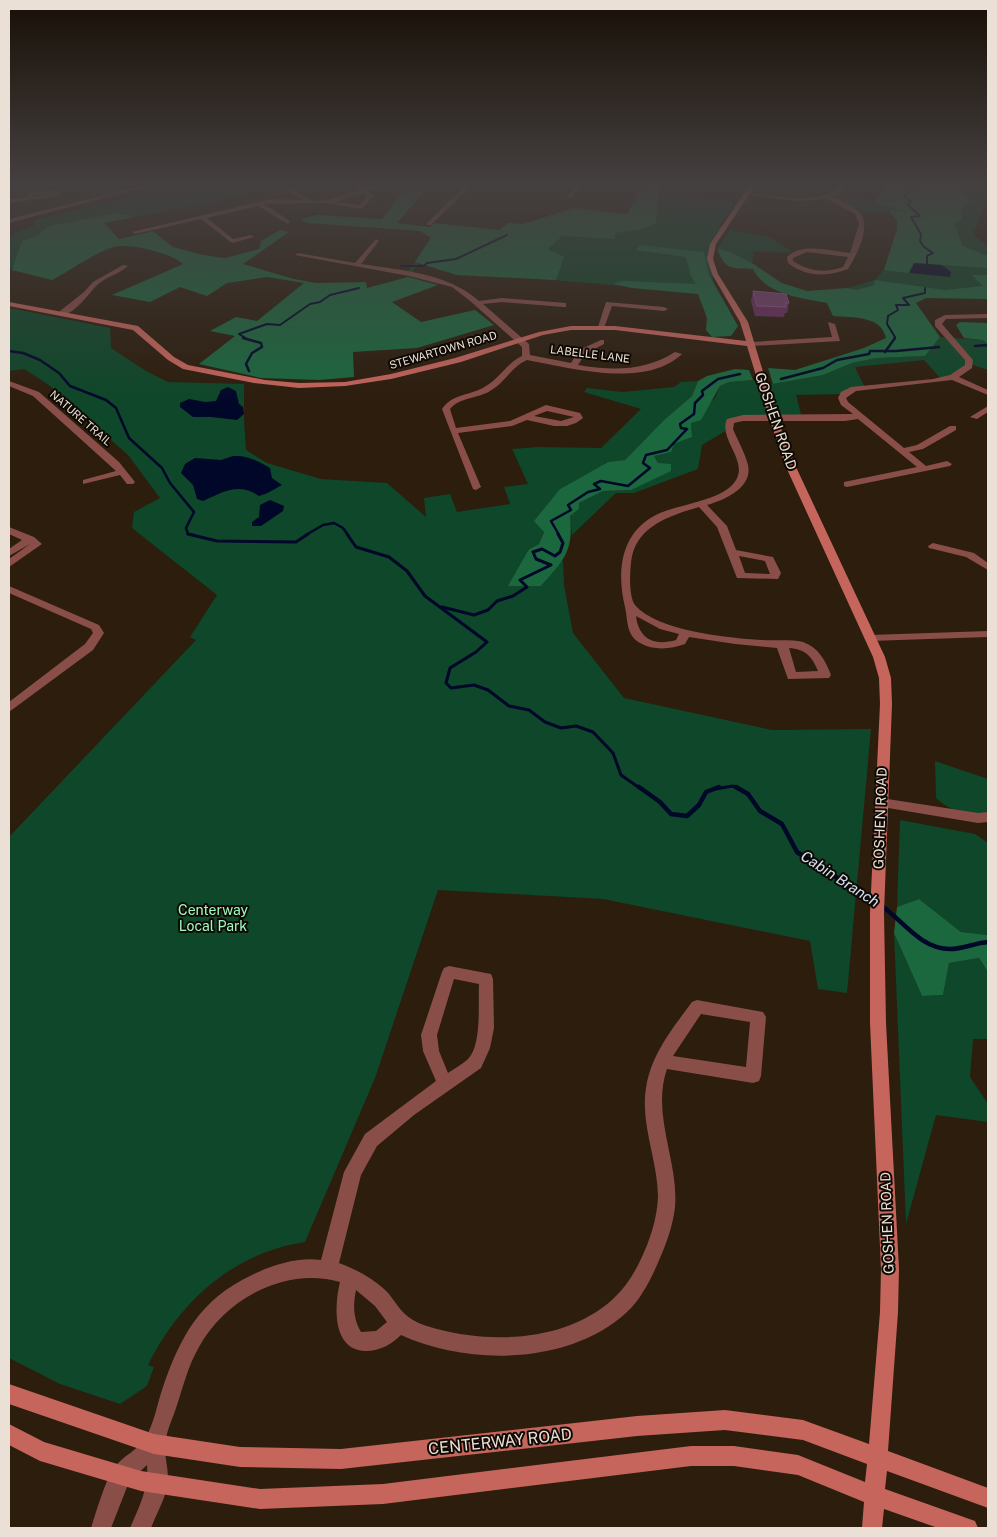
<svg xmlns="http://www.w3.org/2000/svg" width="997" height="1537" font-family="'Public Sans',sans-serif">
	<rect width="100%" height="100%" fill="#2c1d0d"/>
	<g fill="#0e4729">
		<polygon points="176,186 266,187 218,201 135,217 117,213 49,226 38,235 22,241 16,263 9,271 9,239 17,232 36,225 32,221"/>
		<polygon points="885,186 988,186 988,196 973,235 988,246 985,268 988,268 988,299 857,295 856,290 847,288 875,280 884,270 897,229 897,221 889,211 862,211 838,197 875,201"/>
		<polygon points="657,195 735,203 719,226 723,226 710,250 716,278 712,278 718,294 436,270 464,257 426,253 412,272 409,271 434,232 506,237 653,220"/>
		<polygon points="730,230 767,236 792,251 785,253 754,251 752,263 728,251 717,249"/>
		<path d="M9 308 110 328 111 348 146 371 168 382 244 384V421L246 450 267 463 321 479 387 483 426 517 424 498 450 494 457 512 510 504 504 487 528 484 512 449 538 447 601 448 641 409 584 392 587 388 622 392 674 387 681 382 698 381 692 396 664 420 625 460 608 462 560 489 539 544 528 549 541 586 563 560 564 585 573 633 624 698 772 730 871 729 847 993 818 989 810 941 603 899 438 890 375 1078 305 1242C233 1253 180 1301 148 1365L154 1367 147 1386 120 1404 60 1384 9 1358V837L196 640 190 637 217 595 132 528 134 512 160 498 128 455 49 385 24 369 9 371Z"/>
		<polygon points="940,337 983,340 988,344 988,370 970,364 942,380 924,360 855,367 865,388 844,394 796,395 802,418 734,419 729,429 702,445 698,469 634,493 616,493 572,535 570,516 579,509 579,503 603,491 631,490 658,463 654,456 670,452 674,444 692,437 691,423 715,398 720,386 729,382 753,380 773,384 823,375 852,363 876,358 925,356"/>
		<path d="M935 761 988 779V812C966 817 952 812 936 798Z"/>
		<polygon points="900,820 975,834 988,843 988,935 961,932 919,899 897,907"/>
		<polygon points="894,933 922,996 943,995 949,963 979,958 988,972 988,1039 973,1039 970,1077 988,1104 988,1122 936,1115 906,1224"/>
	</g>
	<g fill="#1b683f">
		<polygon points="420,186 429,186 397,223 430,227 435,223 499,230 508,223 523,224 573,208 627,214 642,186 659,186 656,223 643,229 615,233 615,239 562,236 548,249 564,257 556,280 457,275 415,262 431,238 420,231 307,223 300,219 318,215 382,219 404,190"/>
		<polygon points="885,186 984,186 987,189 964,189 962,195 970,200 960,210 962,218 954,224 963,246 988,256 988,268 914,263 909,273 884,270 897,229 897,221 889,211 906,212 875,202"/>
		<path d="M117 213 135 217 104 223 119 239 153 231 173 247 203 255 225 258 259 249 261 241 280 230 289 232 243 264 294 279 316 283 366 282 367 288 408 277 438 285 392 302 421 322 475 310 494 325 417 348 353 352 354 377 319 380 261 378 199 364 235 336 210 331 236 317 257 321 304 283 267 277 227 283 207 296 180 287 150 302 112 295 183 264C171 253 126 241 110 248 90 256 71 270 52 280L12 270 22 241 38 235 49 226Z"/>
		<polygon points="640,245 704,252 709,275 738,326 731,336 712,337 706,330 707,318 698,294 632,288 613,284 623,281 696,284 691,276 686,257 636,250"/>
		<path d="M717 249 728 251 752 263 782 283 807 291 847 288 857 290 874 285 875 280 945 290 983 286 972 275H988V299L926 298 916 303 940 337 925 356 876 358 852 363 823 375 773 384 768 368 795 370 864 348 886 338C881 315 853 318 833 316L827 303C802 298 766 295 753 269 732 268 726 271 717 249Z"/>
		<polygon points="960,322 988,323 988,344 983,340 964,338 956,325"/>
		<path d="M735 369 749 370 753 380 729 382 720 386 701 420 691 423 692 437 674 444 671 452 654 456 658 463 671 464V471L631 490 603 491 579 503V509L570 516C574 552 563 561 541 586H508L529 549 539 544 544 532 534 521 560 489 608 462 625 460 664 420 692 396 698 381 707 376Z"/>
		<polygon points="919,899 961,932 988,935 988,972 979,958 949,963 943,995 922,996 894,933 897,907"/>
	</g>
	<g fill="#000729">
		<polygon points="914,263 942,265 951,272 950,277 909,273"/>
		<polygon points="228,387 236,391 239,404 243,407 244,414 237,420 211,417 193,417 180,407 180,403 189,399 205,402 216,401 221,390"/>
		<path d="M233 456C247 455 258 461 270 468L272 478 282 485C274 489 268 494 259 496 239 482 223 492 203 501L197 499 193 485 181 473 185 464 195 458 221 460Z"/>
		<polygon points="270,500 284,506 283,511 261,526 252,526 252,522 259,517 260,505"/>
	</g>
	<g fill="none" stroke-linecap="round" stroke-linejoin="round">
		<g stroke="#000729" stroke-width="2">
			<polyline points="920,186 911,189 904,197 911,201 908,205 920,216 911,217 921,234 920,241 924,247 933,253 927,256 927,264"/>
			<polyline points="401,266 424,266 427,263 456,259 507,235"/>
			<polyline points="247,339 239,334 267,324 280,325 310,304 320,302 330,295 359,288"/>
			<polyline points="894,339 895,337 887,324 888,316 898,310 896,305 909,305 903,298 925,293 925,288"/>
		</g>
		<g stroke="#000729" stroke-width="2.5">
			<polyline points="243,338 261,343 262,347 252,353 246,364 249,371"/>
			<polyline points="975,346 988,345"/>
			<polyline points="9,351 23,353 40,360 59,373 70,386 106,400 116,408 129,438 162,468 170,483 194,512 186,528 188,534 193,535"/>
			<polyline points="885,352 895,338"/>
			<polyline points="781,379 823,368 837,360 869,354 870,351 896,351 939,347"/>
			<polyline points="306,535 323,525 334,523 343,528 348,535"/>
			<polyline points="559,535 551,521 571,510 568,505 588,492 600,489 594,484 601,481 628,486 650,468 643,463 646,455 667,450 687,429 681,428 680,424 694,414 695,403 703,395 702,391 718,379 740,374"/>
		</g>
		<g stroke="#000729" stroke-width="3">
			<polyline points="188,534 217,541 296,542 308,534"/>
			<polyline points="347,534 356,547 389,557 407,571 425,596 487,642 476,652 450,668 446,683 451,688 474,685 488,690 509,706 529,710 545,722 561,728 576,726 593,732 613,753 621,775 641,789"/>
			<polyline points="442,607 474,615 488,610 497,601 513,596 527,587 520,580 551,565 536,559 533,552 542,549 555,556 560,552 563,543 558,534"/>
			<polyline points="715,789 733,786 738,789"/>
		</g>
		<g stroke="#000729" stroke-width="4.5">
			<polyline points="639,787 660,802 671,814 687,816 699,805 706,792 719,787"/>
			<polyline points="736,787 748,794 760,811 782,824 797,852 873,901"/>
			<path d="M882 906C903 921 921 949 950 949 963 949 975 943 988 942"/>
		</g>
		<g fill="#8a4e48" fill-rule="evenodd">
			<polygon points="140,186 150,186 9,223 9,219"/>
			<path d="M280 186C293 186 300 196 311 200 323 204 346 194 357 190L354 186 363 188 378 186 367 191 374 196 362 209 326 203 264 204 290 221 288 224 258 206 207 218 233 239 251 235 254 237 232 243 201 219 135 234 132 232 271 199 303 200ZM362 193 367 196 360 205 335 202Z"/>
			<polygon points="465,186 471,186 431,225 427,225 427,223"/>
			<polygon points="575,186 581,186 571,198 567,198"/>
			<path d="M840 186H846L838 194 832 197C842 201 854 205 860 213 872 227 856 256 848 269 827 277 806 277 788 263L787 257C802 242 830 251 850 253L859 224 855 214 827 199 798 201 743 194 746 192C772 195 820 207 840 186ZM807 252 848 257 843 267C826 273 809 272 793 261V258Z"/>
			<path d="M58 190 61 192 58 196 9 203V199L25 198 30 192ZM51 194 32 197 34 195Z"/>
			<path d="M376 239 379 241 361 264C400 270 448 273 479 301L502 298 566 303V307H563L502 302 483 304 529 344 530 355 571 363 579 350 601 340H604V344L585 354 578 365C613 371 645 371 675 352L682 354C645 389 571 368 527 360 511 367 505 383 490 391 477 399 460 397 450 409L456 428 510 421 546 405 580 413 583 418 576 423 567 426H554L527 420 512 426 458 433 481 487 476 490 473 489 442 409C453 393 471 396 486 386 500 378 507 363 522 356V347L469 300 452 287 409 276 295 255 298 253 355 263ZM547 411 574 417 561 421 534 416Z"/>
			<path d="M123 265 128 266C119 274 106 277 97 285 89 293 74 316 60 315V311L84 292 93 282Z"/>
			<polygon points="606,302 664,307 668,309 664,311 612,306 604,328 597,330"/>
			<path d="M988 314V318L946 319 942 324 973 360 972 368 959 377 988 390V395L952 380 856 391 846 398 848 402 904 448 917 445 950 426H956V430L923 449 909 452 926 466 947 461 952 464 950 466 847 487 844 486V482L917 467 858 419 845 421H743L734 423 733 429C738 441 745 453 748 465 753 488 724 500 707 505L727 526 736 550 773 557 781 573 778 579 737 578 717 527 699 507C672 515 639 525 632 556 630 567 628 596 635 605 657 631 729 638 761 640 775 641 790 639 803 642 819 648 825 660 831 675L829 678 788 679 777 648 735 644 689 637 685 644C671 649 654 651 640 643 626 635 628 621 625 607 616 570 621 530 660 513 673 508 687 505 700 501 713 497 729 492 736 480 748 460 718 439 727 419L743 415 853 414 841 405 838 398 841 392 851 387 933 379 950 375 965 365V360L935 326V320L945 315ZM739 556 765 561 770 574 745 573ZM636 616 660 629 679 634 676 640C655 646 639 640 636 616ZM789 648C805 649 812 656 818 671L796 672Z"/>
			<polygon points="828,322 835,324 840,341 751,346 747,344 751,342 832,337"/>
			<polygon points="9,381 39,392 119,462 135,482 133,484 127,484 120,475 83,484 83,480 116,471 33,396 9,386"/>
			<polygon points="988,406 988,412 977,419 970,417"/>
			<polygon points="9,527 34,537 42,544 9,567 9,559 30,544 9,556 9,549 22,540 9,534"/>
			<polygon points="933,543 974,553 988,563 988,570 966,557 929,548 928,546"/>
			<polygon points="9,586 99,625 104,633 93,650 9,712 9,702 85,644 93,633 91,629 9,593"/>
			<polygon points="988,631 988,637 870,641 864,638 870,635"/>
			<polygon points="881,798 978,813 988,812 988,822 978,823 876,806 875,803 876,800"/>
			<path d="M449 966 491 974 493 979 494 1028 490 1048 481 1068 414 1115 377 1146 361 1175 339 1263C355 1269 371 1277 384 1289 391 1295 395 1303 401 1310 410 1321 423 1325 437 1329 494 1344 567 1341 613 1299 625 1288 634 1274 641 1259 650 1240 657 1219 658 1197 658 1161 640 1124 646 1088 651 1055 672 1029 692 1002L697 1000 763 1012 766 1017 761 1076 759 1081 753 1083 667 1069C651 1115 679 1161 675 1207 673 1225 667 1242 660 1258 652 1277 642 1298 627 1312 570 1365 468 1366 401 1335 392 1344 380 1351 366 1351 332 1351 334 1306 340 1282 286 1266 225 1299 199 1347 188 1366 183 1387 176 1408 173 1418 167 1429 166 1440 163 1453 168 1465 168 1478 168 1495 157 1512 151 1528H130C139 1507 149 1488 147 1465L129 1482 111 1528H91C96 1513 105 1481 114 1468 122 1456 139 1450 146 1437 154 1423 157 1405 162 1390 180 1337 199 1300 252 1275 272 1265 298 1257 321 1260L344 1172 365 1134 436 1081 423 1051 421 1035 442 972 444 968ZM454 979 479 984C478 1003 482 1045 468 1059 463 1064 455 1068 448 1073L439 1051 437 1035ZM701 1014 750 1022 746 1067 673 1056ZM356 1290 375 1306 387 1322 376 1331 361 1332C353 1318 353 1305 356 1290Z"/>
		</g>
		<polygon fill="#c6655c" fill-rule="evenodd" points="749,186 755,186 716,244 713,259 718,274 748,322 777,418 796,467 885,657 891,678 892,704 884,913 886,1023 899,1269 898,1312 888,1451 988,1488 988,1508 887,1471 885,1489 975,1521 978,1528 938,1528 884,1509 882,1528 862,1528 864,1502 798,1475 734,1466 691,1466 383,1504 260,1509 141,1491 40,1461 9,1445 9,1424 44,1442 141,1471 260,1489 383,1484 691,1446 734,1446 798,1455 865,1482 867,1464 803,1440 725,1430 637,1436 341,1469 240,1467 154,1454 9,1404 9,1384 154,1434 240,1447 341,1449 637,1416 725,1410 803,1420 869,1444 880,1312 881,1269 870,1023 870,913 880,704 879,678 873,657 786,467 769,418 747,346 615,330 571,330 543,335 461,362 391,379 345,386 299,388 254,383 183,369 168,360 133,330 9,306 9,302 138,326 174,357 188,365 265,380 299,383 345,382 391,374 455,358 539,332 571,326 615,326 746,341 740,322 712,274 707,259 710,244"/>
	</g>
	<polygon fill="#6c2c63" points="753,291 789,303 787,313 785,313 784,317 755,316 751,301"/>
	<polygon fill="#793f6f" stroke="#8b587f" points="753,291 786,294 789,303 785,303 786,307 757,306"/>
	<linearGradient id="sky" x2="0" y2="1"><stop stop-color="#181007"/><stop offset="0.46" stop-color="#454040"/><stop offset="1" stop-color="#454040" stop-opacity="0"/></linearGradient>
	<rect width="997" height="401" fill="url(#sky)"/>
	<g text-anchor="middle" stroke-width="4" stroke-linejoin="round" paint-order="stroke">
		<g font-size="11" fill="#ebe0d6" stroke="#0f0904">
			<text transform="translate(443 350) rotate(-16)" y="4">STEWARTOWN ROAD</text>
			<text transform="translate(590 354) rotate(7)" y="4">LABELLE LANE</text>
			<text transform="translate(81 418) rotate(41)" y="4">NATURE TRAIL</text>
		</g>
		<g font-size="14" fill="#ebe0d6" stroke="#0f0904">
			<text transform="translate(776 421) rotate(71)" y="5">GOSHEN ROAD</text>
			<text transform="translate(880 818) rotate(-88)" y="5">GOSHEN ROAD</text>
			<text transform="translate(887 1223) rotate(-92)" y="5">GOSHEN ROAD</text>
		</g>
		<g font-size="14" fill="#9efdc0" stroke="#0f0904">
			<text x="213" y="915">Centerway<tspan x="213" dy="16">Local Park</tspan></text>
		</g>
		<g font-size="15" font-style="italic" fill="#d2e1f4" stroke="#0f0904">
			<text transform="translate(840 879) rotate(33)" y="5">Cabin Branch</text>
		</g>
		<g font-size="16" fill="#ebe0d6" stroke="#0f0904">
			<text transform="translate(500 1441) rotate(-6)" y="6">CENTERWAY ROAD</text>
		</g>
	</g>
	<rect width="997" height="1537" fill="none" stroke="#ebe0d6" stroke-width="20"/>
</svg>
